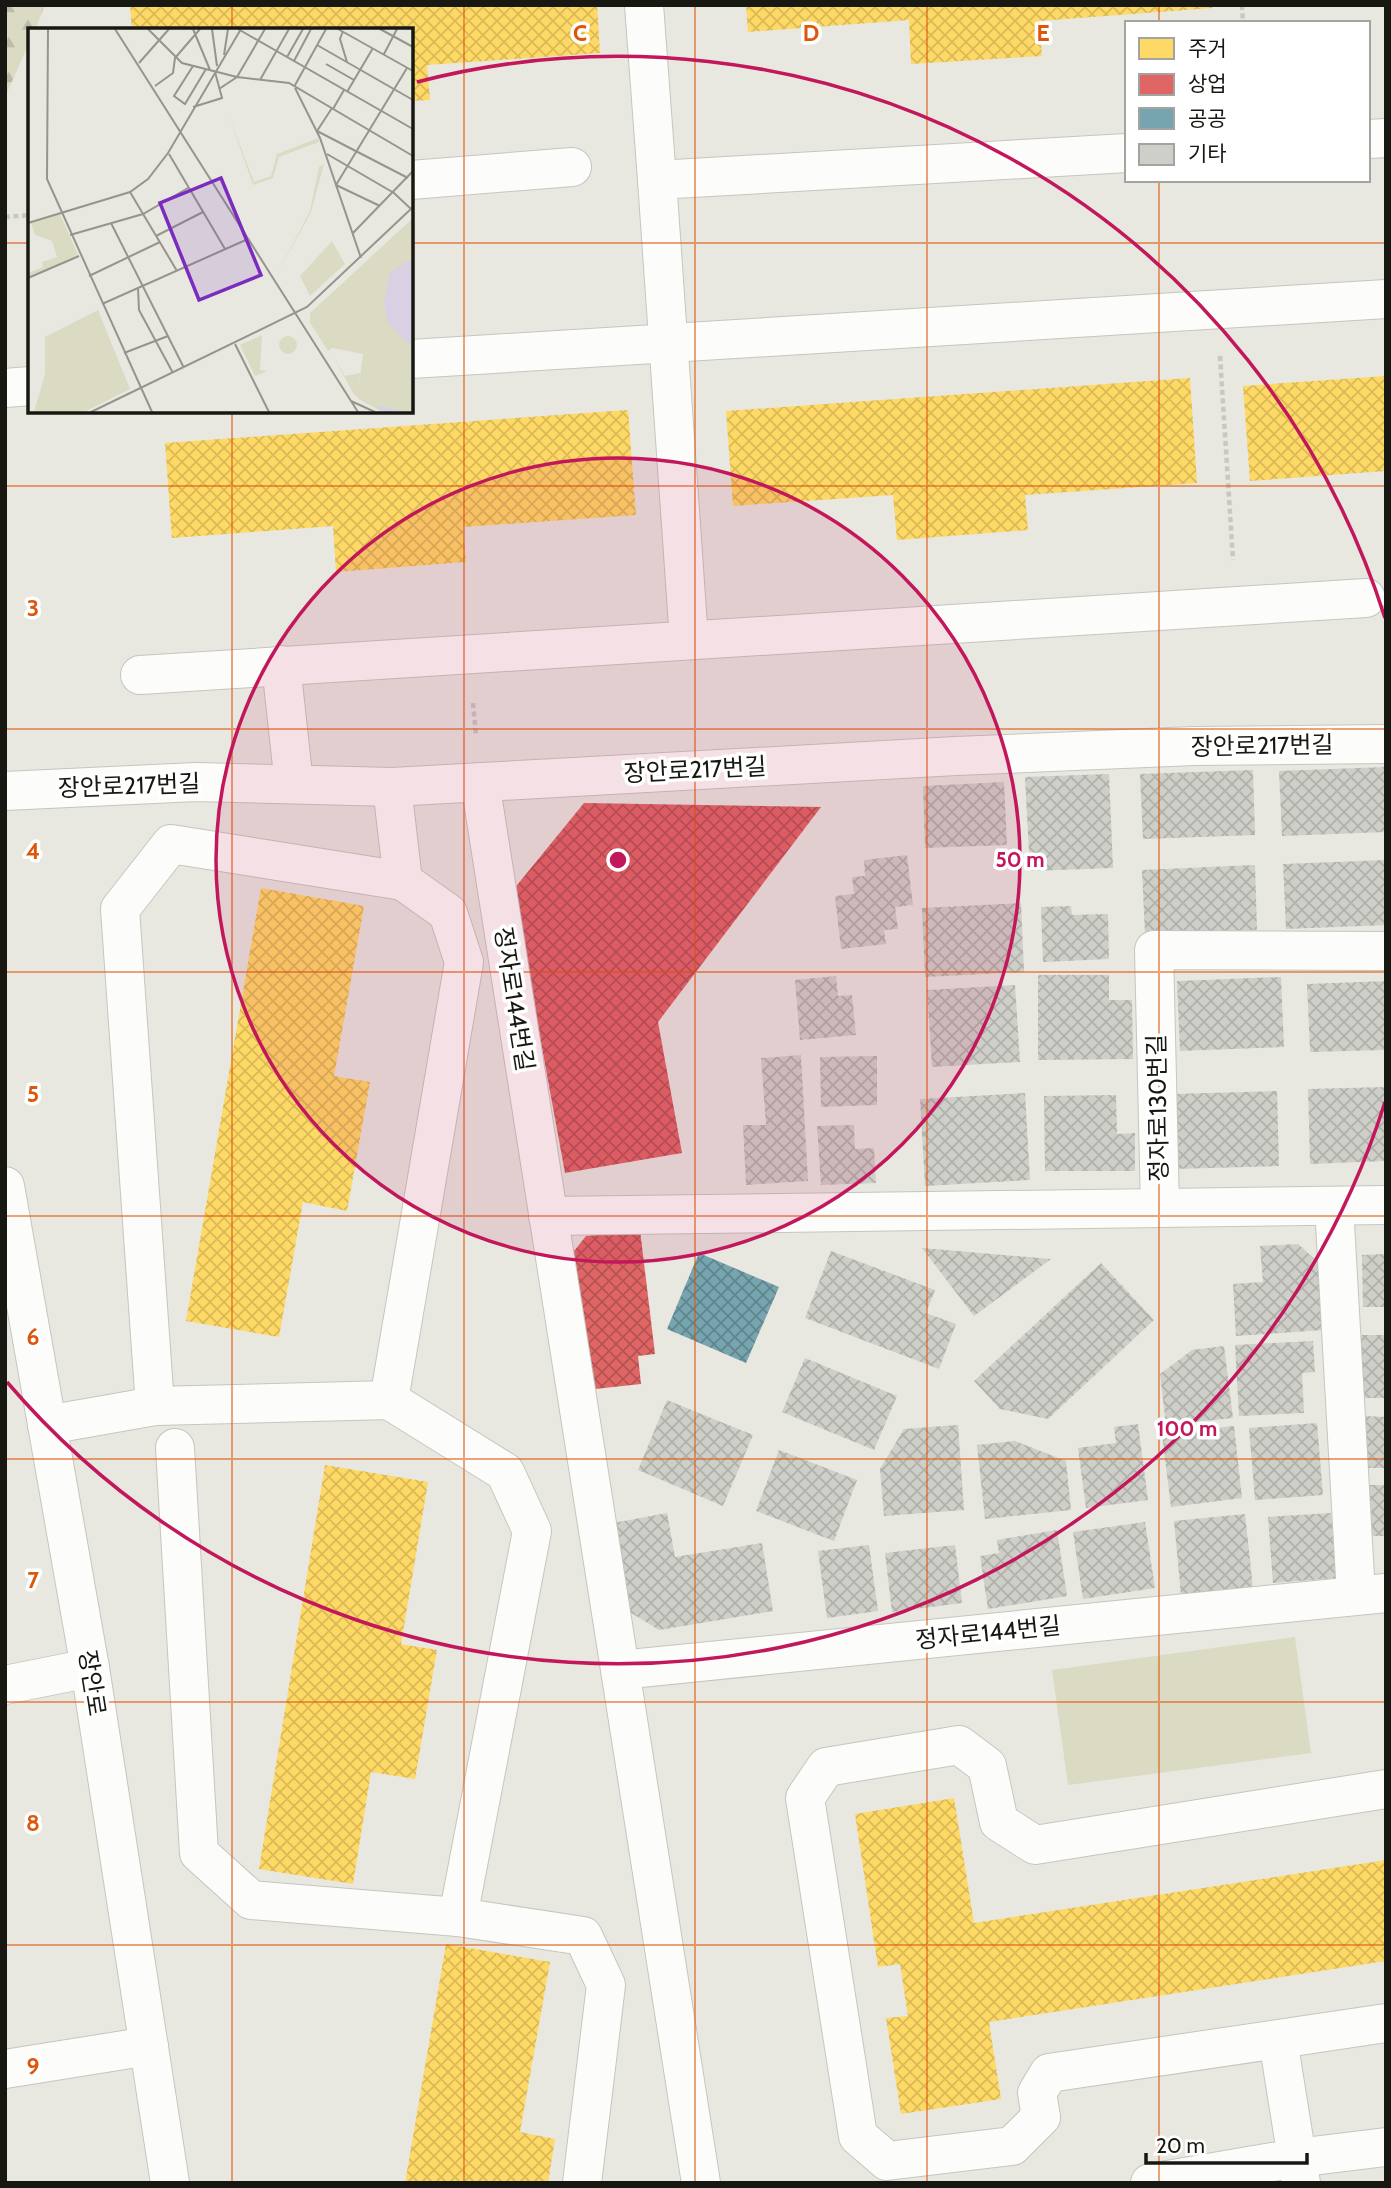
<svg xmlns="http://www.w3.org/2000/svg" width="1391" height="2188" font-family="Cabin,'Noto Sans KR',sans-serif">
	<defs>
		<pattern id="forest-firs" width="22" height="20" patternUnits="userSpaceOnUse" patternTransform="scale(1.75)"><rect width="22" height="20" fill="#dbdbc4"/><path d="M5 1l3.5 6h-7zM16 11l3.5 6h-7z" fill="#bbbba7"/></pattern>
		<pattern id="homes-cross-hatch" width="8" height="8" patternUnits="userSpaceOnUse" patternTransform="scale(1.75)"><rect width="8" height="8" fill="#ffd966"/><path d="M0 0l8 8M0 8l8-8" fill="none" stroke="#daba57"/></pattern>
		<pattern id="shops-cross-hatch" width="8" height="8" patternUnits="userSpaceOnUse" patternTransform="scale(1.75)"><rect width="8" height="8" fill="#e06666"/><path d="M0 0l8 8M0 8l8-8" fill="none" stroke="#b55353"/></pattern>
		<pattern id="public-cross-hatch" width="8" height="8" patternUnits="userSpaceOnUse" patternTransform="scale(1.75)"><rect width="8" height="8" fill="#76a5af"/><path d="M0 0l8 8M0 8l8-8" fill="none" stroke="#60858d"/></pattern>
		<pattern id="building-cross-hatch" width="8" height="8" patternUnits="userSpaceOnUse" patternTransform="scale(1.75)"><rect width="8" height="8" fill="#cecfc8"/><path d="M0 0l8 8M0 8l8-8" fill="none" stroke="#b0b1ab"/></pattern>
	</defs>
	<rect width="100%" height="100%" fill="#e8e8e0"/>
	<polygon fill="url(#forest-firs)" points="5,5 45,5 35,30 30,30 30,41 5,97"/>
	<polygon fill="#dbdbc4" points="1295,1637 1311,1753 1068,1785 1052,1670"/>
	<g fill="url(#homes-cross-hatch)">
		<polygon points="130,5 597,5 600,53 427,65 430,100 411,101 411,30 132,30"/>
		<polygon points="746,5 1212,5 1212,8 1039,21 1042,56 911,64 909,20 748,32"/>
		<polygon points="1386,376 1386,471 1250,481 1243,386"/>
		<polygon points="1190,378 1197,483 1025,495 1028,530 897,540 893,495 733,506 726,411"/>
		<polygon points="628,410 636,515 463,527 466,562 336,572 333,526 172,538 165,443"/>
		<polygon points="261,888 364,906 334,1076 370,1082 347,1211 303,1202 279,1337 186,1321"/>
		<polygon points="325,1465 428,1482 401,1644 437,1650 415,1779 371,1772 353,1884 259,1869"/>
		<polygon points="954,1798 974,1923 1386,1860 1386,1961 989,2022 1001,2099 901,2114 886,2018 908,2016 900,1964 878,1967 855,1814"/>
		<polygon points="446,1944 550,1962 520,2132 555,2139 548,2183 405,2183"/>
	</g>
	<g fill="url(#shops-cross-hatch)">
		<polygon points="584,803 821,807 658,1022 682,1153 565,1173 513,890"/>
		<polygon points="640,1230 655,1354 638,1356 641,1384 586,1390 570,1256 586,1236"/>
	</g>
	<polygon fill="url(#public-cross-hatch)" points="699,1253 779,1287 746,1363 667,1329"/>
	<g fill="url(#building-cross-hatch)">
		<polygon points="1386,767 1386,832 1282,836 1279,771"/>
		<polygon points="1253,770 1255,835 1143,839 1140,774"/>
		<polygon points="1109,774 1113,868 1030,871 1025,777"/>
		<polygon points="1004,782 1007,845 925,848 923,786"/>
		<polygon points="907,855 913,905 895,907 898,929 884,930 886,944 841,949 835,896 854,894 852,877 865,876 864,860"/>
		<polygon points="1386,860 1386,925 1286,929 1283,864"/>
		<polygon points="1255,865 1257,930 1145,934 1142,870"/>
		<polygon points="1021,903 1024,972 925,977 922,908"/>
		<polygon points="1071,906 1072,915 1108,914 1109,959 1043,962 1041,907"/>
		<polygon points="1038,975 1109,975 1109,1000 1132,1000 1133,1059 1038,1060"/>
		<polygon points="836,976 838,996 852,995 856,1035 800,1040 795,980"/>
		<polygon points="1281,977 1284,1047 1180,1051 1177,981"/>
		<polygon points="1386,981 1386,1050 1310,1052 1307,984"/>
		<polygon points="1015,985 1020,1062 932,1067 927,990"/>
		<polygon points="801,1055 808,1181 746,1185 743,1125 766,1125 761,1058"/>
		<polygon points="877,1056 877,1105 821,1107 820,1057"/>
		<polygon points="1386,1087 1386,1161 1310,1164 1308,1089"/>
		<polygon points="1277,1091 1279,1166 1175,1169 1172,1094"/>
		<polygon points="1025,1093 1030,1180 925,1186 920,1099"/>
		<polygon points="1116,1095 1117,1134 1135,1133 1135,1171 1045,1171 1044,1096"/>
		<polygon points="854,1125 855,1149 874,1148 876,1183 821,1185 817,1126"/>
		<polygon points="1298,1244 1319,1263 1323,1330 1236,1336 1233,1284 1263,1282 1260,1246"/>
		<polygon points="922,1248 1051,1259 974,1316"/>
		<polygon points="831,1251 935,1290 926,1313 956,1324 939,1369 805,1318"/>
		<polygon points="1386,1254 1386,1307 1363,1307 1362,1255"/>
		<polygon points="1101,1263 1154,1320 1048,1419 1000,1409 974,1381"/>
		<polygon points="1360,1335 1386,1335 1386,1398 1362,1398"/>
		<polygon points="1313,1341 1315,1372 1302,1373 1304,1413 1239,1416 1235,1345"/>
		<polygon points="1224,1346 1233,1418 1166,1425 1160,1374 1192,1350"/>
		<polygon points="805,1358 897,1396 874,1450 782,1412"/>
		<polygon points="667,1400 753,1435 723,1506 638,1470"/>
		<polygon points="1364,1416 1386,1417 1386,1468 1363,1468"/>
		<polygon points="1317,1423 1323,1495 1255,1500 1249,1428"/>
		<polygon points="1138,1424 1148,1500 1086,1508 1078,1448 1116,1443 1114,1427"/>
		<polygon points="958,1425 964,1510 884,1516 880,1469 904,1429"/>
		<polygon points="1234,1426 1242,1498 1171,1507 1162,1434"/>
		<polygon points="1015,1441 1066,1461 1071,1510 985,1519 977,1445"/>
		<polygon points="779,1450 857,1480 834,1541 756,1511"/>
		<rect x="1363" y="1485" width="23" height="51"/>
		<polygon points="667,1513 675,1557 762,1543 773,1611 659,1630 628,1611 613,1523"/>
		<polygon points="1331,1513 1336,1578 1273,1583 1268,1517"/>
		<polygon points="1245,1514 1253,1588 1181,1595 1174,1521"/>
		<polygon points="1145,1522 1155,1588 1083,1599 1073,1532"/>
		<polygon points="1057,1530 1067,1596 988,1609 980,1556 999,1553 997,1540"/>
		<polygon points="869,1545 878,1611 827,1618 818,1551"/>
		<polygon points="955,1545 962,1603 892,1612 885,1553"/>
	</g>
	<g fill="none" stroke-linecap="round" stroke-linejoin="round">
		<defs>
			<g id="minor">
				<polyline points="644,5 657,180"/>
				<polyline points="1368,139 1386,138"/>
				<polyline points="411,180 572,167"/>
				<polyline points="411,359 1386,299"/>
				<polyline points="5,388 30,386"/>
				<polyline points="689,640 657,180 1127,153"/>
				<polyline points="281,665 294,784"/>
				<polyline points="140,675 1366,598"/>
				<polyline points="480,782 701,2183"/>
				<polyline points="5,791 196,782 392,787 956,756 1194,746 1386,744"/>
				<polyline points="1386,951 1154,950 1160,1208 1386,1205"/>
				<polyline points="1334,1206 1356,1595"/>
				<polyline points="548,1216 1160,1208"/>
				<polyline points="389,1400 464,962 448,913 403,881 392,787"/>
				<polyline points="155,1406 120,909 171,844 403,881"/>
				<polyline points="47,1425 155,1406 389,1400 505,1472 532,1531 458,1917"/>
				<polyline points="175,1448 199,1853 251,1900 458,1917 583,1936 606,1985 582,2183"/>
				<polyline points="620,1670 1386,1593"/>
				<polyline points="5,1685 90,1668"/>
				<polyline points="1386,1789 1035,1845 999,1822 987,1766 959,1745 826,1767 805,1798 858,2136 887,2161 1012,2146 1041,2117 1037,2093 1049,2073 1386,2023"/>
				<polyline points="1278,2040 1301,2183"/>
				<polyline points="5,2069 149,2046"/>
				<polyline points="1150,2183 1296,2158 1386,2147"/>
			</g>
			<polyline id="major" points="5,1186 90,1668 170,2183"/>
		</defs>
		<use href="#minor" stroke="#c6c6bf" stroke-width="40"/>
		<use href="#major" stroke="#c6c6bf" stroke-width="40"/>
		<g stroke="#c7c7c5" stroke-width="4.5" stroke-dasharray="5 3.5" stroke-linecap="butt">
			<polyline points="1242,5 1243,23"/>
			<polyline points="5,217 30,215"/>
			<polyline points="1220,356 1233,560"/>
			<polyline points="473,703 476,736"/>
		</g>
		<use href="#minor" stroke="#fcfcfa" stroke-width="38"/>
		<use href="#major" stroke="#fcfcfa" stroke-width="38"/>
	</g>
	<path fill="none" stroke="#de560c" stroke-width="2" stroke-opacity="0.55" d="M232 5V30M464 5V2183M695 5V2183M927 5V2183M1159 5V23M1159 180V2183M5 243H30M411 243H1386M232 411V2183M5 486H1386M5 729H1386M5 972H1386M5 1216H1386M5 1459H1386M5 1702H1386M5 1945H1386"/>
	<circle cx="618" cy="860" r="402" fill="#c2185b" fill-opacity=".12"/>
	<g fill="none" stroke="#c2185b" stroke-width="3.5">
		<circle cx="618" cy="860" r="402"/>
		<path d="M1385 1102A804 804 0 0 1 7 1382M417 82A804 804 0 0 1 1385 618"/>
	</g>
	<g text-anchor="middle" stroke-width="7" stroke-linejoin="round" paint-order="stroke">
		<g font-size="24" fill="#181812" stroke="#fff">
			<text transform="translate(1262 746) rotate(-1)" y="8">장안로217번길</text>
			<text transform="translate(695 770) rotate(-3)" y="8">장안로217번길</text>
			<text transform="translate(129 786) rotate(-2)" y="8">장안로217번길</text>
			<text transform="translate(514 999) rotate(81)" y="8">정자로144번길</text>
			<text transform="translate(1158 1108) rotate(-91)" y="8">정자로130번길</text>
			<text transform="translate(988 1633) rotate(-6)" y="8">정자로144번길</text>
			<text transform="translate(92 1683) rotate(81)" y="8">장안로</text>
		</g>
	</g>
	<g transform="translate(28 28)">
		<rect width="385" height="385" fill="#e8e8e0"/>
		<path d="M200 85 226 154 243 148 249 126 290 110 291 114 251 129 245 150 225 157ZM296 136 283 184 248 248 282 183 291 139ZM32 186 50 227 0 250V245L15 239 14 234 29 229 24 213 7 207 3 195ZM304 213 317 236 282 268 272 248ZM303 324 317 348 332 345 330 369 326 367Z" fill="#dbdbc4"/>
		<path d="M385 190V384H354L329 370 335 326 304 320 300 323 282 295V285ZM70 282 102 361 56 384H6L17 346V309ZM234 307 232 342 240 343 227 348 212 317ZM251 317a9 9 0 1 1 18 0a9 9 0 1 1-18 0Z" fill="#dbdbc4"/>
		<path d="M385 230V321L360 295 356 276 362 244Z" fill="#d9d0e4"/>
		<path fill="none" stroke="#d9d0e4" stroke-width="3.5" d="M350 379 372 384"/>
		<path fill="none" stroke="#95958e" stroke-width="2" d="M20 1 19 151 124 384M87 1 330 384M120 1 154 35 209 49 261 55 385 128M165 1 182 42M184 1 189 38M210 1 385 101M310 1 385 43M352 1 385 19M315 3 312 11 319 34M289 17 385 72M356 26 369 1M196 27 200 1M259 29 275 1M266 33 283 1M111 35 141 1M298 36 326 52M165 38 146 68 157 76 178 41M232 52 261 1M127 58 145 45 147 30 172 1M266 59 298 1M267 60 292 110 333 230M191 61 209 49 237 1M319 64 345 20M165 79 194 70 187 44M304 80 289 103 380 150M305 81 316 62M141 126 197 221M299 126 366 165 383 181M102 164 149 243M352 178 308 157 379 40M0 195 102 164 120 151 140 125 213 1M83 195 156 340M325 205 385 143M42 207 115 186 160 160M128 208 175 184M61 248 132 214M0 250 51 228M110 260 111 282 145 345M74 276 220 211M207 316 241 384M96 325 140 308M323 373 347 384M63 384 279 279 385 179"/>
		<path fill="#7b2cbf" fill-opacity="0.15" stroke="#7b2cbf" stroke-width="3.5" d="M193 150 233 247 171 272 132 175Z"/>
		<rect width="385" height="385" fill="none" stroke="#181812" stroke-width="3.5"/>
	</g>
	<g font-size="23" text-anchor="middle" font-weight="bold" fill="#de560c" stroke="#fff" stroke-width="7" stroke-linejoin="round" paint-order="stroke">
		<text x="580" y="41">C</text>
		<text x="811" y="41">D</text>
		<text x="1043" y="41">E</text>
		<text x="33" y="616">3</text>
		<text x="33" y="859">4</text>
		<text x="33" y="1102">5</text>
		<text x="33" y="1345">6</text>
		<text x="33" y="1588">7</text>
		<text x="33" y="1831">8</text>
		<text x="33" y="2074">9</text>
	</g>
	<circle cx="618" cy="860" r="10" fill="#c2185b" stroke="#fff" stroke-width="3.5"/>
	<g font-size="21" text-anchor="middle" font-weight="bold" fill="#c2185b" stroke="#fff" stroke-width="7" stroke-linejoin="round" paint-order="stroke">
		<text x="1020" y="867">50 m</text>
		<text x="1187" y="1436">100 m</text>
	</g>
	<rect width="1391" height="2188" fill="none" stroke="#181812" stroke-width="14"/>
	<rect x="1125" y="21" width="245" height="161" fill="#ffffff" stroke="#a3a3a0" stroke-width="2"/>
	<rect x="1139" y="38" width="35" height="21" fill="#ffd966" stroke="#a3a3a0" stroke-width="2"/>
	<text x="1188" y="56" font-size="21" fill="#181812">주거</text>
	<rect x="1139" y="74" width="35" height="21" fill="#e06666" stroke="#a3a3a0" stroke-width="2"/>
	<text x="1188" y="91" font-size="21" fill="#181812">상업</text>
	<rect x="1139" y="108" width="35" height="21" fill="#76a5af" stroke="#a3a3a0" stroke-width="2"/>
	<text x="1188" y="126" font-size="21" fill="#181812">공공</text>
	<rect x="1139" y="144" width="35" height="21" fill="#cecfc8" stroke="#a3a3a0" stroke-width="2"/>
	<text x="1188" y="161" font-size="21" fill="#181812">기타</text>
	<path d="M1146 2153v10h161v-10" fill="none" stroke="#181812" stroke-width="3.5"/>
	<text x="1156" y="2153" font-size="21" fill="#181812" stroke="#ffffff" stroke-width="5" paint-order="stroke">20 m</text>
</svg>
